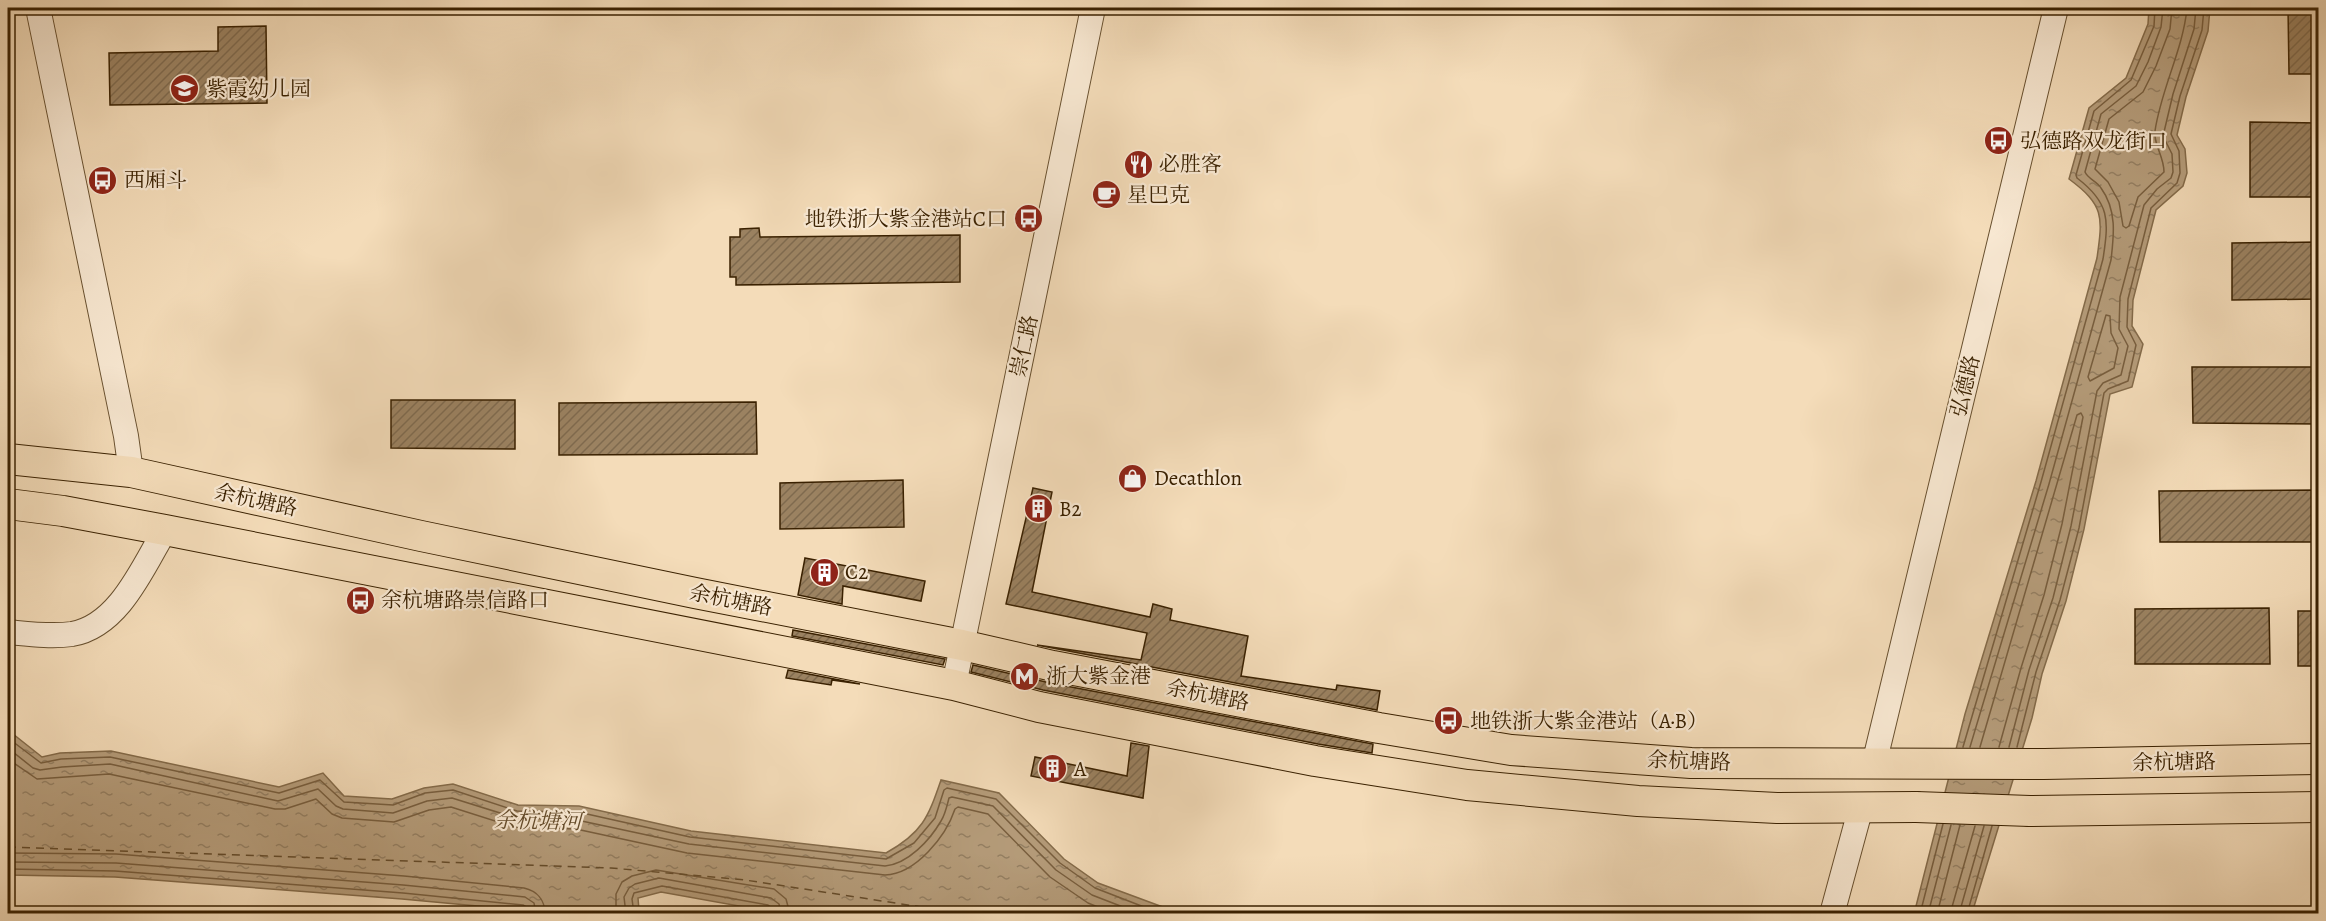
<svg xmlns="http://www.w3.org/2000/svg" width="2326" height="921" font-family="Alegreya,'Noto Serif SC',serif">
	<defs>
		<pattern id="water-ripples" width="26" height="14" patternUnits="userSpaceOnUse" patternTransform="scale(1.5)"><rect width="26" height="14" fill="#b59c7a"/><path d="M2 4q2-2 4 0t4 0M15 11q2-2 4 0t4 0" fill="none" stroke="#947f62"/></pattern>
		<pattern id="building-hatch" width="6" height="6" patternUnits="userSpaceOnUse" patternTransform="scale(1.5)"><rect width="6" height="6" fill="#9b8261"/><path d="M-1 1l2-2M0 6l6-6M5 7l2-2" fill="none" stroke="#7f6a4e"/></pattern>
	</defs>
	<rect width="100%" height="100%" fill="#f4dcb9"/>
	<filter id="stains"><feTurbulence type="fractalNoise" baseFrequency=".00333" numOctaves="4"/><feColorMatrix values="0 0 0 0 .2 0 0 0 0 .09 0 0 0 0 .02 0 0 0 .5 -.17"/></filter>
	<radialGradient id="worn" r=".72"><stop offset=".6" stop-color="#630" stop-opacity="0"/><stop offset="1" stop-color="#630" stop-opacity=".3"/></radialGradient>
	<g fill="url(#water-ripples)" stroke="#846b4a" stroke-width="1.5">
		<path d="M2149 8H2210L2208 31 2186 97 2177 135 2185 149 2187 173 2183 186 2156 210 2133 300 2132 326 2143 344 2132 387 2110 394 2084 529 2066 601 2042 674 2032 718 1972 913 1914 914 1965 714 2036 481 2097 258C2103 216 2104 205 2069 179L2089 108 2126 78 2148 24Z"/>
		<path d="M8 730 42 757 60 753 111 751 279 787 323 773 344 796 392 799 424 788 453 784 518 805 579 806 691 831 886 853C922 833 928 818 941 780L999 793 1064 859 1098 883 1179 913 783 914 661 892 638 898 639 910 641 913H552L402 899 115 877 8 875Z"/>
	</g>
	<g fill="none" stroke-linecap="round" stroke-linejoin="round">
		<g stroke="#785e3e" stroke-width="1.5">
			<path d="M2172 8 2170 29 2156 66 2143 92 2109 119 2095 169 2108 182 2119 202 2123 226 2126 228 2129 226 2138 197 2164 172C2164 156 2153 144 2155 131 2161 89 2183 50 2187 8"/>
			<polygon points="2106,315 2110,316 2111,333 2118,348 2114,368 2090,381 2088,377"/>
			<polyline points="8,738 41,763 61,759 110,757 279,793 320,780 344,802 393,805 425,793 453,790 517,811 578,812 690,837 886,859 914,843 935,818 944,790 947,788 996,799 1060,863 1095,888 1162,914"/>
			<path d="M1963 747 2041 482 2103 259C2109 220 2110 203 2077 178L2076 175 2094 111 2131 80 2154 26 2155 8"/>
			<path d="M1970 747 2049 484 2111 260C2114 235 2117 210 2101 188 2097 181 2088 179 2085 172L2101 114 2136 86 2148 62 2161 27 2163 8"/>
			<polyline points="1980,747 2077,415 2081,413 2083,417 2062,524 2044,595 2021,668 1999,747"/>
			<polyline points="2009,747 2029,670 2053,598 2071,526 2097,391 2103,383 2121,375 2128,346 2119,329 2120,297 2144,205 2157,189 2171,178 2173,172 2172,154 2165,140 2164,132 2173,94 2194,29 2196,8"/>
			<polyline points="2017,747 2036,672 2060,600 2079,528 2104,393 2108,389 2128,381 2136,345 2127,327 2128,299 2151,208 2177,183 2180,173 2179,151 2171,134 2180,96 2202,30 2204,8"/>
			<path d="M8 748 33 768 40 770 62 767 110 764 278 801 318 789 336 806 343 809 393 813 427 801 452 798 516 818 577 820 689 844 885 866C908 864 930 840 941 821 945 815 947 806 949 798L952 797 993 806 1056 870 1092 895 1141 914"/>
			<path d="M8 759 37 779 109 774 275 809H285L316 799 332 814 342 818 394 822 429 810 451 807 514 827 576 829 687 853 885 875C916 874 946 836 955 809L958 807 988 814 1050 877 1088 903 1115 914"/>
			<path d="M8 853 116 854 404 876 524 888C537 891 545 900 545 914"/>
			<polyline points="8,862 116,863 403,885 525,897 534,903 536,914"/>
			<polyline points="8,869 115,871 403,893 523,905 528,908 529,914"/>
			<polyline points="616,914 616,894 622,882 632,876 656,870 774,889 786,899 790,914"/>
			<polyline points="626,914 624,897 629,888 635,884 659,878 771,898 779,904 781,914"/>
			<polyline points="634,914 632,899 634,893 662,886 768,905 772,908 773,914"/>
			<polyline points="1920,914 1943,824"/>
			<polyline points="1928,914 1951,825"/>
			<polyline points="1937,914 1960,825"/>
			<polyline points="1950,914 1975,826"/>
			<polyline points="1959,914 1984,826"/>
			<polyline points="1967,914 1992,826"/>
		</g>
		<polyline stroke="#654c2b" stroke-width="1.5" stroke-dasharray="8 6" stroke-linecap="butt" points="8,847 611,868 745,880 967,914"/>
	</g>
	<g fill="url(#building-hatch)" stroke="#3a2101" stroke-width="1.5">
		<polygon points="2288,8 2319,8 2319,74 2289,74"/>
		<polygon points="266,26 267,103 110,105 109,53 218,51 218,27"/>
		<polygon points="2250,122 2319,123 2319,197 2250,197"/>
		<polygon points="759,228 760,237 960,235 960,282 736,285 736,277 730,277 730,237 740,237 740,229"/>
		<polygon points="2319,242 2319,299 2232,300 2232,243"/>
		<polygon points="2192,367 2319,367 2319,424 2193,423"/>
		<polygon points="391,400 515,400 515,449 391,448"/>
		<polygon points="756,402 757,454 559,455 559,403"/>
		<polygon points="903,480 904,527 780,529 780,483"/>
		<polygon points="1033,488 1052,492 1032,592 1150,617 1153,604 1172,609 1170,620 1248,636 1241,676 1336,690 1337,685 1380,691 1377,710 1037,645 1141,660 1147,633 1006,604"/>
		<polygon points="2319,490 2319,542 2160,542 2159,491"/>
		<polygon points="805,558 925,581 921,601 843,586 842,604 798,595"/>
		<polygon points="2269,608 2270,664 2135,664 2135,609"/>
		<rect x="2298" y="611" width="21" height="55"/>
		<polygon points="793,630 945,659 943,665 792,636"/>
		<polygon points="973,665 1050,683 1373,744 1372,753 1318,744 1043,690 971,672"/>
		<polygon points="788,670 860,684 832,680 831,685 786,678"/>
		<polygon points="1131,743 1149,746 1143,798 1031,776 1035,757 1127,776"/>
	</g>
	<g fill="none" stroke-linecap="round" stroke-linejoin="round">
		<defs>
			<g id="minor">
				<polyline points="38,8 126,436 131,472"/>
				<path d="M8 632C29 634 51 637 72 634 119 626 143 567 165 530"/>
				<polyline points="954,685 1093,8"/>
				<polyline points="1874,764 2056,8"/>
				<polyline points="1832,914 1861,807"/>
			</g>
			<g id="major">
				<polyline points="8,459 131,472 421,536 695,593 962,645 1053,666 1379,728 1511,750 1691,763 2044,764 2318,759"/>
				<polyline points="8,504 63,511 165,530 954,685 1039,707 1315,761 1467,785 1638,801 1777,808 1916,807"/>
				<polyline points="2030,811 2318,807"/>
			</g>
		</defs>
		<use href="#minor" stroke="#68502f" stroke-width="26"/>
		<use href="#major" stroke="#3a2101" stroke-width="32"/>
		<use href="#minor" stroke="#f8e8d2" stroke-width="24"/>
		<use href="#major" stroke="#f4dcb9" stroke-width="30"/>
		<defs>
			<polyline id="major-bridge" points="1916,807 2030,811"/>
		</defs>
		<use href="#major-bridge" stroke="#3a2101" stroke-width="32" stroke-linecap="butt"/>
		<use href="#major-bridge" stroke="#f4dcb9" stroke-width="30"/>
	</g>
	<defs>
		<symbol id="school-disc" viewBox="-11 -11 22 22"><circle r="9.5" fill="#8f2418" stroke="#f8e8d2"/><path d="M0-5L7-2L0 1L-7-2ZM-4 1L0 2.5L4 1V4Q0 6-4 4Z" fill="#fff"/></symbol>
		<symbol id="bus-disc" viewBox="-11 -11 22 22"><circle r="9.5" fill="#8f2418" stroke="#f8e8d2"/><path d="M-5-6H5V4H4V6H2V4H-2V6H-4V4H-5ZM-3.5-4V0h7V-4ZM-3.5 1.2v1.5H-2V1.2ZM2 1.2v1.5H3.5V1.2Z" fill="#fff"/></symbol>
		<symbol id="restaurant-disc" viewBox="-11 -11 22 22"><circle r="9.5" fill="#8f2418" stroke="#f8e8d2"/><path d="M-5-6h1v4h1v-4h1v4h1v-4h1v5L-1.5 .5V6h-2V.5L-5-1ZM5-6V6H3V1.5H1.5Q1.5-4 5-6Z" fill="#fff"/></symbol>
		<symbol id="cafe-disc" viewBox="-11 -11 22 22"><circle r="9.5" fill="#8f2418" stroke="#f8e8d2"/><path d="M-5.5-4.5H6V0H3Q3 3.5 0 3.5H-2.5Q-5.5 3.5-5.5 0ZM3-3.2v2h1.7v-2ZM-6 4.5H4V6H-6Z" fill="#fff"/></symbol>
		<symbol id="shop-disc" viewBox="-11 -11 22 22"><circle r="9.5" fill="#8f2418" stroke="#f8e8d2"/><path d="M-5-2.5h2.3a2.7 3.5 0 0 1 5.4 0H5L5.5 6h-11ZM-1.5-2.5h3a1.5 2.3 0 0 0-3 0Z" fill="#fff"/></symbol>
		<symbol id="building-disc" viewBox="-11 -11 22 22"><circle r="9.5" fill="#8f2418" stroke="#f8e8d2"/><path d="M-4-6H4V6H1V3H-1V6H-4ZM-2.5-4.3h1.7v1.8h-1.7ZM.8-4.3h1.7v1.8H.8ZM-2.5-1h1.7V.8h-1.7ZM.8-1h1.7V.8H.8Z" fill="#fff"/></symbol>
		<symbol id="metro-disc" viewBox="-11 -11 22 22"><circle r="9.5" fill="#8f2418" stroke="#f8e8d2"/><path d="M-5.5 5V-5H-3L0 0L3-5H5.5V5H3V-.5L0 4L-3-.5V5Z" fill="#fff"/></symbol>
	</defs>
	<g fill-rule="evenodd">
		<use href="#school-disc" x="168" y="72" width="33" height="33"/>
		<use href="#bus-disc" x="1982" y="124" width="33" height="33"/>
		<use href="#restaurant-disc" x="1122" y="148" width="33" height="33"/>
		<use href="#bus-disc" x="86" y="164" width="33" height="33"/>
		<use href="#cafe-disc" x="1090" y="178" width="33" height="33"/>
		<use href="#bus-disc" x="1012" y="202" width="33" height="33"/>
		<use href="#shop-disc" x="1116" y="462" width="33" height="33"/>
		<use href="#building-disc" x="1022" y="492" width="33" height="33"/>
		<use href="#building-disc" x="808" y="556" width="33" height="33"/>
		<use href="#bus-disc" x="344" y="584" width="33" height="33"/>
		<use href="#metro-disc" x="1008" y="660" width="33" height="33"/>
		<use href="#bus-disc" x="1432" y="704" width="33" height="33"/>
		<use href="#building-disc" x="1036" y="752" width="33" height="33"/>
	</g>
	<g text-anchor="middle" stroke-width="4.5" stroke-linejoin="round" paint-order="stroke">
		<g font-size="21" fill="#3a2101" stroke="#f8e8d2" text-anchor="start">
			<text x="206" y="96">紫霞幼儿园</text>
			<text x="2020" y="148">弘德路双龙街口</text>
			<text x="1159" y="171">必胜客</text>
			<text x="124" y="187">西厢斗</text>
			<text x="1127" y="202">星巴克</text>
			<text x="1007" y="226" text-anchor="end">地铁浙大紫金港站C口</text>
			<text x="1154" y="485">Decathlon</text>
			<text x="1059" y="516">B2</text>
			<text x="845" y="579">C2</text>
			<text x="381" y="607">余杭塘路崇信路口</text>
			<text x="1046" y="683">浙大紫金港</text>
			<text x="1470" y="728">地铁浙大紫金港站（A·B）</text>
			<text x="1074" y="776">A</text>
		</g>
		<g font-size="21" fill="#3a2101" stroke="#f8e8d2">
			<text transform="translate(1024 346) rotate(-78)" y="7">崇仁路</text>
			<text transform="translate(1965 386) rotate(-76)" y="7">弘德路</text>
			<text transform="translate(256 500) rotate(12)" y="7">余杭塘路</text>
			<text transform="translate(731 600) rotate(11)" y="7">余杭塘路</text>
			<text transform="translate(1208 695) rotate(11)" y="7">余杭塘路</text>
			<text transform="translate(1689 761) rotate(2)" y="7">余杭塘路</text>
			<text transform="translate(2174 762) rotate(-1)" y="7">余杭塘路</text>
		</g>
		<g font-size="22" font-style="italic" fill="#654c2b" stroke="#f8e8d2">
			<text transform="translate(538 820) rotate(1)" y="8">余杭塘河</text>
		</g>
	</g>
	<rect width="2326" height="921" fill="none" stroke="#f4dcb9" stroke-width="30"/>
	<rect x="9" y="9" width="2308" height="903" fill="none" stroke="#3a2101" stroke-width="3"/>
	<rect x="15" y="15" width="2296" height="891" fill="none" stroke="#3a2101" stroke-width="1.5"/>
	<rect width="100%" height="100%" filter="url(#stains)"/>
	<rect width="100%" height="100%" fill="url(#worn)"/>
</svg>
